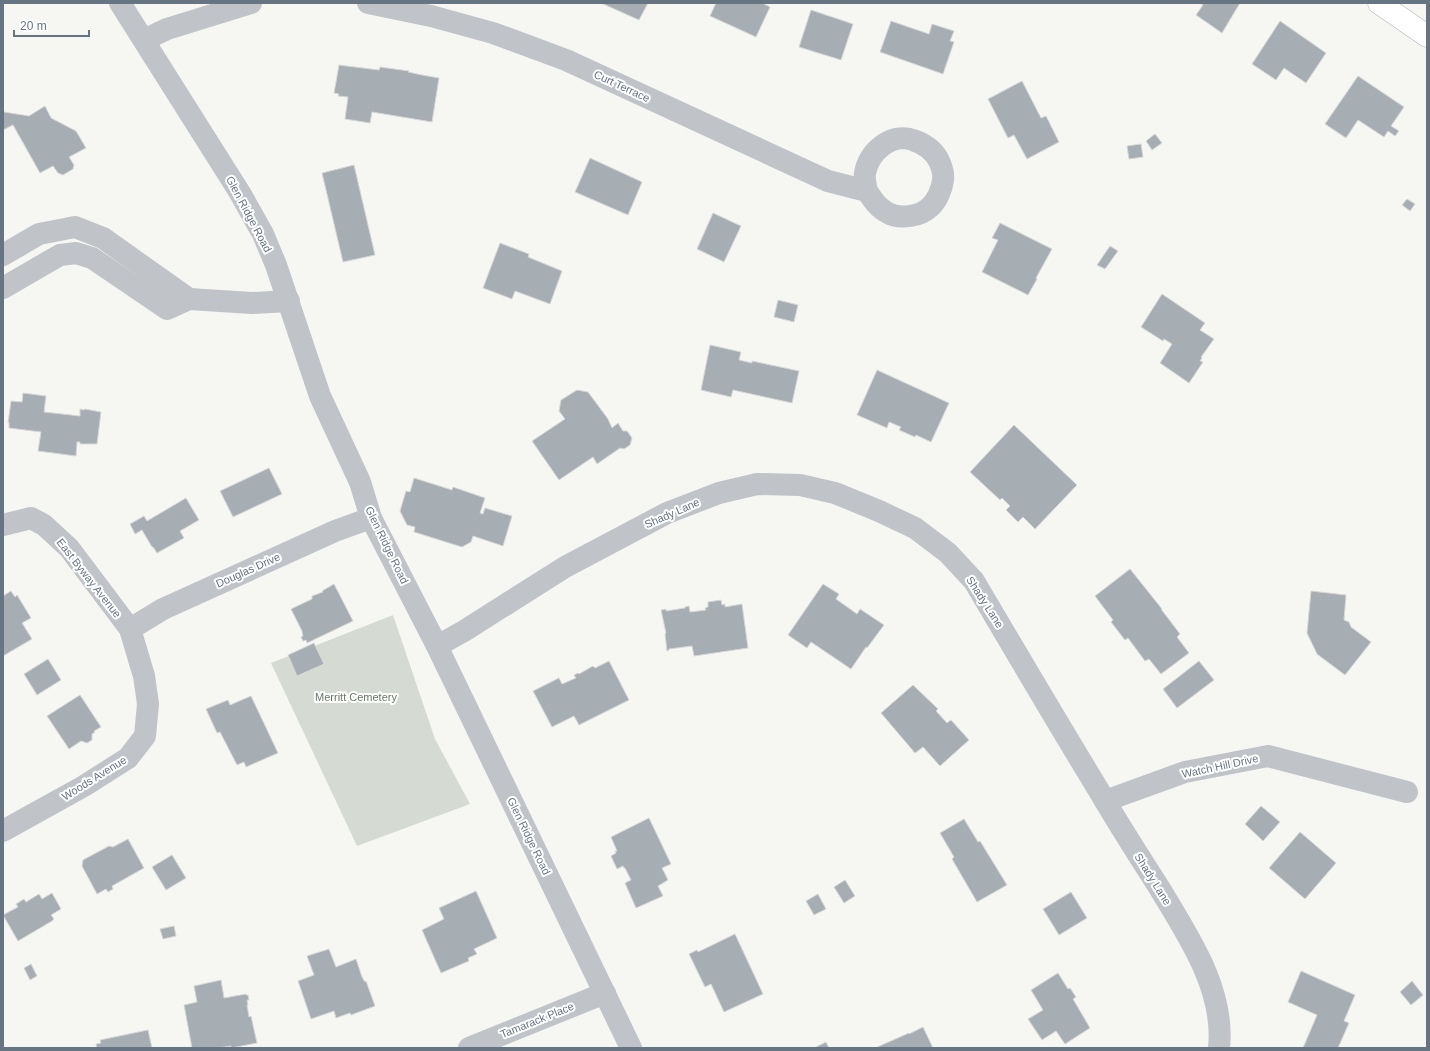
<svg xmlns="http://www.w3.org/2000/svg" width="1430" height="1051" font-family="Arial,sans-serif">
	<rect width="100%" height="100%" fill="#f6f6f3"/>
	<polygon fill="#d5dbd3" points="393,615 435,739 470,804 357,846 271,663"/>
	<g fill="#a6adb3" stroke="#d7d8d6">
		<polygon points="601,3 648,3 639,20"/>
		<polygon points="716,3 762,3 770,7 756,37 710,16"/>
		<polygon points="1200,3 1240,3 1222,33 1196,15 1203,5"/>
		<polygon points="811,10 853,24 841,60 799,47"/>
		<polygon points="891,21 929,34 932,24 954,31 950,41 954,42 943,74 880,52"/>
		<polygon points="1280,21 1326,53 1306,83 1284,68 1276,80 1252,64"/>
		<polygon points="339,65 379,70 380,67 409,71 408,72 422,75 439,78 432,122 372,112 370,123 345,119 348,97 338,96 339,94 334,93"/>
		<polygon points="1358,76 1404,107 1391,126 1399,131 1395,136 1388,131 1384,137 1358,120 1346,138 1325,124"/>
		<polygon points="1022,81 1041,118 1046,116 1059,142 1027,159 1014,135 1008,138 988,99"/>
		<polygon points="45,106 51,118 76,131 86,148 69,157 74,165 73,169 63,175 58,173 53,166 40,173 13,125 3,130 3,109 4,112 29,116"/>
		<polygon points="1155,134 1162,143 1152,150 1146,141"/>
		<polygon points="1141,144 1143,157 1129,159 1127,146"/>
		<polygon points="590,158 642,182 628,215 575,192"/>
		<polygon points="354,165 375,255 343,262 322,173"/>
		<polygon points="1407,199 1415,204 1410,211 1402,205"/>
		<polygon points="713,213 741,226 724,262 697,249"/>
		<polygon points="1000,223 1052,249 1036,278 1037,279 1028,295 982,272 998,240 992,238"/>
		<polygon points="500,243 529,254 528,257 562,271 550,304 515,291 512,299 483,288"/>
		<polygon points="1110,246 1118,251 1105,269 1097,265"/>
		<polygon points="1162,294 1205,323 1200,330 1214,339 1201,357 1202,358 1200,361 1203,362 1189,383 1160,363 1172,344 1164,339 1163,341 1141,327"/>
		<polygon points="778,300 798,305 794,322 774,317"/>
		<polygon points="710,345 741,352 739,360 752,363 752,361 799,371 792,403 733,390 731,397 701,390"/>
		<polygon points="877,370 949,403 931,442 916,435 915,437 899,430 901,427 889,422 887,428 857,415"/>
		<polygon points="577,390 588,392 608,419 612,428 618,423 623,431 627,431 632,438 630,445 624,449 620,448 597,464 593,457 559,480 532,441 565,419 559,411 561,400"/>
		<polygon points="23,393 46,396 44,412 80,416 80,409 84,410 85,409 101,412 97,444 80,444 80,442 77,442 76,456 38,451 41,432 9,428 9,422 8,423 11,401 22,402"/>
		<polygon points="1014,425 1077,485 1035,529 1023,517 1018,522 1006,510 1010,506 1002,498 1000,500 970,472"/>
		<polygon points="269,468 282,494 233,517 220,491"/>
		<polygon points="414,478 452,490 453,487 485,498 480,513 483,514 485,508 512,516 503,546 473,536 471,542 462,547 414,532 415,527 407,525 400,511 406,491 410,492"/>
		<polygon points="186,498 199,520 180,531 184,538 157,553 153,547 152,547 142,530 135,534 130,524 144,516 147,521"/>
		<polygon points="1130,569 1162,609 1161,609 1180,634 1177,637 1189,653 1161,674 1149,659 1145,661 1128,638 1125,640 1111,622 1113,620 1095,596"/>
		<polygon points="334,584 353,621 307,643 306,640 303,641 301,637 303,636 302,631 291,609 312,599 312,596 323,592 322,591"/>
		<polygon points="823,584 839,594 836,599 857,614 860,609 884,625 867,648 866,647 851,669 811,642 807,648 788,635"/>
		<polygon points="11,591 15,597 17,595 31,618 22,623 32,639 3,656 3,596"/>
		<polygon points="1311,591 1346,595 1344,620 1349,622 1351,627 1371,642 1345,675 1317,654 1307,633"/>
		<polygon points="721,600 722,605 725,604 725,607 742,604 748,648 694,656 692,646 669,649 669,650 667,651 665,634 666,633 661,610 666,609 666,611 685,608 685,607 689,606 690,612 706,610 705,608 708,607 708,602"/>
		<polygon points="314,643 324,664 297,676 288,655"/>
		<polygon points="48,659 61,680 37,695 24,674"/>
		<polygon points="609,661 629,700 579,725 574,716 552,727 533,691 559,678 562,684 576,678 574,675 578,673 579,674 593,666 595,668"/>
		<polygon points="1199,661 1214,680 1177,708 1163,689"/>
		<polygon points="913,685 938,709 936,711 947,723 951,720 969,740 940,766 923,747 915,753 881,713"/>
		<polygon points="80,695 101,727 94,731 95,732 92,734 92,740 87,743 81,741 69,749 47,716"/>
		<polygon points="251,696 278,753 246,767 244,762 237,765 220,732 217,733 206,709 228,700 230,705"/>
		<polygon points="1261,806 1280,822 1263,841 1245,824"/>
		<polygon points="649,818 671,864 662,868 668,880 658,886 663,896 636,908 625,883 631,880 625,868 624,868 623,866 617,869 611,856 616,853 615,851 617,851 611,837"/>
		<polygon points="964,819 978,842 980,841 1007,885 977,902 952,859 954,857 940,833"/>
		<polygon points="1300,832 1336,863 1305,899 1269,868"/>
		<polygon points="128,839 144,868 112,886 113,889 108,892 106,889 97,894 82,866 83,860 109,846 113,847"/>
		<polygon points="172,855 186,878 166,890 152,867"/>
		<polygon points="845,880 855,896 844,903 834,887"/>
		<polygon points="476,891 497,938 474,949 477,954 468,958 469,961 441,973 422,930 444,919 439,908"/>
		<polygon points="1071,892 1087,918 1059,935 1043,909"/>
		<polygon points="52,893 61,909 51,915 54,919 52,921 18,941 3,915 18,907 16,904 24,899 26,902 39,894 42,899"/>
		<polygon points="818,894 826,909 814,915 806,901"/>
		<polygon points="174,926 176,936 163,939 160,929"/>
		<polygon points="735,934 763,994 724,1012 711,984 705,987 689,954 697,950 698,952"/>
		<polygon points="329,949 336,967 356,959 362,977 365,982 366,981 375,1006 351,1015 350,1013 336,1018 334,1011 311,1019 298,981 314,975 307,956"/>
		<polygon points="31,964 37,976 30,980 24,968"/>
		<polygon points="1301,971 1355,995 1344,1021 1349,1023 1338,1048 1303,1048 1317,1015 1288,1002"/>
		<polygon points="1058,973 1068,989 1070,988 1076,997 1073,999 1090,1028 1065,1044 1056,1031 1042,1040 1028,1019 1043,1010 1031,990"/>
		<polygon points="221,980 224,998 246,994 246,995 248,995 249,1000 247,1000 248,1005 247,1005 249,1017 251,1016 257,1043 231,1048 231,1046 218,1048 192,1048 184,1005 197,1002 194,986"/>
		<polygon points="1412,981 1423,995 1411,1005 1400,992"/>
		<polygon points="923,1027 933,1048 875,1048 909,1033 909,1034"/>
		<polygon points="148,1030 152,1048 97,1048 96,1044 101,1043 100,1040"/>
		<polygon points="826,1042 829,1048 814,1048"/>
	</g>
	<g fill="none" stroke-linecap="round" stroke-linejoin="round">
		<defs>
			<polyline id="major" points="1379,3 1427,36"/>
		</defs>
		<use href="#major" stroke="#b3b7bb" stroke-width="23"/>
		<g stroke="#c0c3c7" stroke-width="22">
			<polyline points="120,3 240,193 263,234 276,265 320,396 360,482 371,518 437,646 631,1048"/>
			<path d="M368 3 431 16 493 33 566 60 828 181 867 191C873 200 878 208 888 213 900 220 921 216 930 207 937 201 942 189 943 180 944 174 942 168 940 163 935 151 925 144 913 140 891 132 869 152 865 173 864 179 866 186 867 191"/>
			<polyline points="144,40 167,29 251,3"/>
			<polyline points="3,255 39,234 75,227 103,238 189,299"/>
			<polyline points="3,288 60,255 76,253 92,258 167,309 189,299 252,303 289,301"/>
			<polyline points="3,525 31,518 44,525 69,548 130,629 144,676 148,704 145,736 128,758 84,786 3,831"/>
			<polyline points="130,629 163,609 335,531 371,518"/>
			<path d="M437 646 464 631 565 567 667 513 719 493 757 484 800 485 835 493 879 511 915 528 948 553 974 581C1017 654 1060 727 1104 799 1122 830 1141 859 1160 889 1189 937 1225 990 1219 1048"/>
			<polyline points="1105,801 1185,772 1268,756 1407,792"/>
			<polyline points="469,1048 605,993"/>
		</g>
		<use href="#major" stroke="#fff" stroke-width="22"/>
	</g>
	<g text-anchor="middle" stroke-width="4" stroke-linejoin="round" paint-order="stroke">
		<g font-size="11" fill="#677482" stroke="#fff">
			<text transform="translate(622 86) rotate(25)" y="4">Curt Terrace</text>
			<text transform="translate(249 214) rotate(62)" y="4">Glen Ridge Road</text>
			<text transform="translate(672 513) rotate(-24)" y="4">Shady Lane</text>
			<text transform="translate(387 545) rotate(64)" y="4">Glen Ridge Road</text>
			<text transform="translate(248 570) rotate(-24)" y="4">Douglas Drive</text>
			<text transform="translate(89 578) rotate(52)" y="4">East Byway Avenue</text>
			<text transform="translate(985 602) rotate(57)" y="4">Shady Lane</text>
			<text transform="translate(1220 766) rotate(-12)" y="4">Watch Hill Drive</text>
			<text transform="translate(94 778) rotate(-32)" y="4">Woods Avenue</text>
			<text transform="translate(529 836) rotate(64)" y="4">Glen Ridge Road</text>
			<text transform="translate(1153 879) rotate(58)" y="4">Shady Lane</text>
			<text transform="translate(537 1020) rotate(-22)" y="4">Tamarack Place</text>
		</g>
		<g font-size="11" fill="#687a66" stroke="#fff">
			<text x="356" y="701">Merritt Cemetery</text>
		</g>
	</g>
	<rect width="1430" height="1051" fill="none" stroke="#677482" stroke-width="8"/>
	<path d="M14 30v6h75v-6" fill="none" stroke="#677482" stroke-width="2"/>
	<text x="20" y="30" font-size="12" fill="#677482" stroke="#ffffff" stroke-width="3" paint-order="stroke">20 m</text>
</svg>
